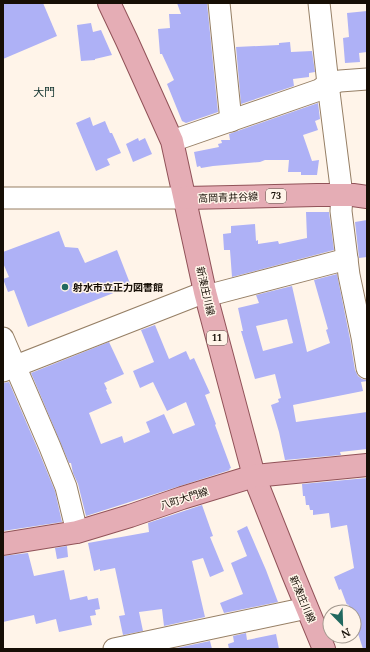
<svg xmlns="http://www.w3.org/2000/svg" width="370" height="652" font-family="'Noto Serif','Noto Sans JP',serif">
	<rect width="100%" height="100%" fill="#fff4e9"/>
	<g fill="#aeb1f6" fill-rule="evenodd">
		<polygon points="3,3 43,3 57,36 3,59"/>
		<polygon points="177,3 207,3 218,112 186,123 182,121 167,84 174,80 162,54 160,54 158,29 170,28 169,14 181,14"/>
		<polygon points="367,11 367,52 359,53 360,62 345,63 343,38 349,37 347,13"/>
		<polygon points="91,23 93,32 101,30 112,55 95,59 95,60 81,61 77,25"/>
		<polygon points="290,42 291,52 312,51 315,72 309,73 309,77 293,79 294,86 241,104 236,47 279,45 279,43"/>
		<polygon points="318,103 320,119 315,121 318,130 303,135 312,161 319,160 317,175 301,175 301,172 288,172 289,160 265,160 260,162 213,166 201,168 200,166 197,167 194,152 219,147 218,144 222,143 221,140 230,140 229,134"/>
		<polygon points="90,117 93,126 105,121 110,133 112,133 121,153 107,159 110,165 96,171 76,123"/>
		<polygon points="138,138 139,141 145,138 152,154 133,162 126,144"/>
		<polygon points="306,212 329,212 334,250 232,277 230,250 224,250 223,234 231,233 231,226 255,224 256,241 258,240 258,244 278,241 279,244 307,238"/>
		<polygon points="367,220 367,257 359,258 355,222"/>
		<polygon points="59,231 65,247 78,248 85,263 117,250 131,286 28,327 14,290 8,292 3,279 9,277 3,263 3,252"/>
		<path d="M337 274 350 339 355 370 358 376 362 379 367 380V381L361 382 363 391 293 405 296 422 367 412V449L340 452 341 455 285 460 279 432 271 405 279 402 278 399 281 398 275 374 255 379 241 331H243L238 308 259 303 256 295 292 286 307 352 330 343 326 330 328 329 314 280ZM287 319 293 343 263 351 256 326Z"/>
		<polygon points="155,325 169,359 186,351 190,360 194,358 210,393 205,395 216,424 215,425 231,468 229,469 230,470 86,516 78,484 73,473 71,463 69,463 31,373 109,342 124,374 104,383 107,389 106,390 112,403 89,413 101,444 122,436 124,443 150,432 146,422 164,414 173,434 195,425 186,402 167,411 153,382 140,388 133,371 154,362 141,330"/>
		<polygon points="9,382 39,452 55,491 62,522 3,531 3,383"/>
		<polygon points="367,478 367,649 363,649 354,621 354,612 351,612 348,604 347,605 341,589 339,590 334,577 354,568 347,525 331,528 329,513 313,515 313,510 310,510 309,505 306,505 305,496 303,496 302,484"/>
		<polygon points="202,505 213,536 210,537 224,571 210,577 203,558 192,561 205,617 164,626 162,609 139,612 143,631 123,635 119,616 125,615 115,568 100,571 100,569 94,571 88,543 149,532 148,523"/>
		<polygon points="247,526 266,570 278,602 224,613 220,603 243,594 231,563 247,556 237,531"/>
		<polygon points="67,546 68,557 57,559 55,548"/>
		<polygon points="28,553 34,576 64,570 70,600 87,596 88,600 98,598 100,609 95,610 96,615 90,616 92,625 59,632 56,619 36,624 34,615 3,622 3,556"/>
		<polygon points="246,633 247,640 276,634 279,649 229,649 228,644 234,642 233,636"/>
		<polygon points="210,641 212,649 172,649"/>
	</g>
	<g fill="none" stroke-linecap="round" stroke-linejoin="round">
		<defs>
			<g id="minor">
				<polyline points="219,3 231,121"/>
				<polyline points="319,3 328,84 342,195 341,211 349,275 362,337 367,368"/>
				<polyline points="172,141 319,90 328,84 340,81 367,79"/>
				<polyline points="3,198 185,198"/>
				<polyline points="206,296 347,259"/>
				<polyline points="3,338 50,447 66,487 77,532"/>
				<polyline points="3,371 205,292"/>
				<polyline points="114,649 307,608"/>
			</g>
			<g id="major">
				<polyline points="109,3 127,41 172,141 205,292 254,476 293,574 324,649"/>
				<polyline points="185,198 317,195 353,195 367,197"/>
				<polyline points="3,544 77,532 130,516 182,498 254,476 367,465"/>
			</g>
		</defs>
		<use href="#minor" stroke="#967f65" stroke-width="23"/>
		<use href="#major" stroke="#915258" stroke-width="24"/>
		<use href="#minor" stroke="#fff" stroke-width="21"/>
		<use href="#major" stroke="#e5adb5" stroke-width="22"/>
	</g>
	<circle fill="#216960" stroke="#fff4e9" stroke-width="1.5" cx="65" cy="287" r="4"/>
	<g text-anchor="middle" stroke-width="3" stroke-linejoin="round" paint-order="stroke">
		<g fill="#fff4e9" stroke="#5c5349" stroke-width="1">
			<rect x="266" y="189" width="20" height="14" rx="3"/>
			<rect x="207" y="331" width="20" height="14" rx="3"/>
		</g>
		<g font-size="9" font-weight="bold" fill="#160e05">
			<text x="276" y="199">73</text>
			<text x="217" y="341">11</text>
		</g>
		<g font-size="10" fill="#160e05" stroke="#fff4e9">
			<text transform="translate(228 197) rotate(-2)" y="4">高岡青井谷線</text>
			<text transform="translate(206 291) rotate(77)" y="4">新湊庄川線</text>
			<text transform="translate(184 498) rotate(-18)" y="4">八町大門線</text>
			<text transform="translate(303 599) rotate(67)" y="4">新湊庄川線</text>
		</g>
		<g font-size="10" font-weight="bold" fill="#160e05" stroke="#fff4e9" text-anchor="start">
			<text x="73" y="291">射水市立正力図書館</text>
		</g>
		<g font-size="11" fill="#0e302c" stroke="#fff4e9">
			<text x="44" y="96">大門</text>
		</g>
	</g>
	<rect width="370" height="652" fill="none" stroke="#160e05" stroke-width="8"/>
	<g transform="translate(342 624) rotate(157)"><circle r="19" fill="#fff4e9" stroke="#a2988e"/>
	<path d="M0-3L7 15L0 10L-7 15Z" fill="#216960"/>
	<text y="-6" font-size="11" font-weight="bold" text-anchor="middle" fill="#160e05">N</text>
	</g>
</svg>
